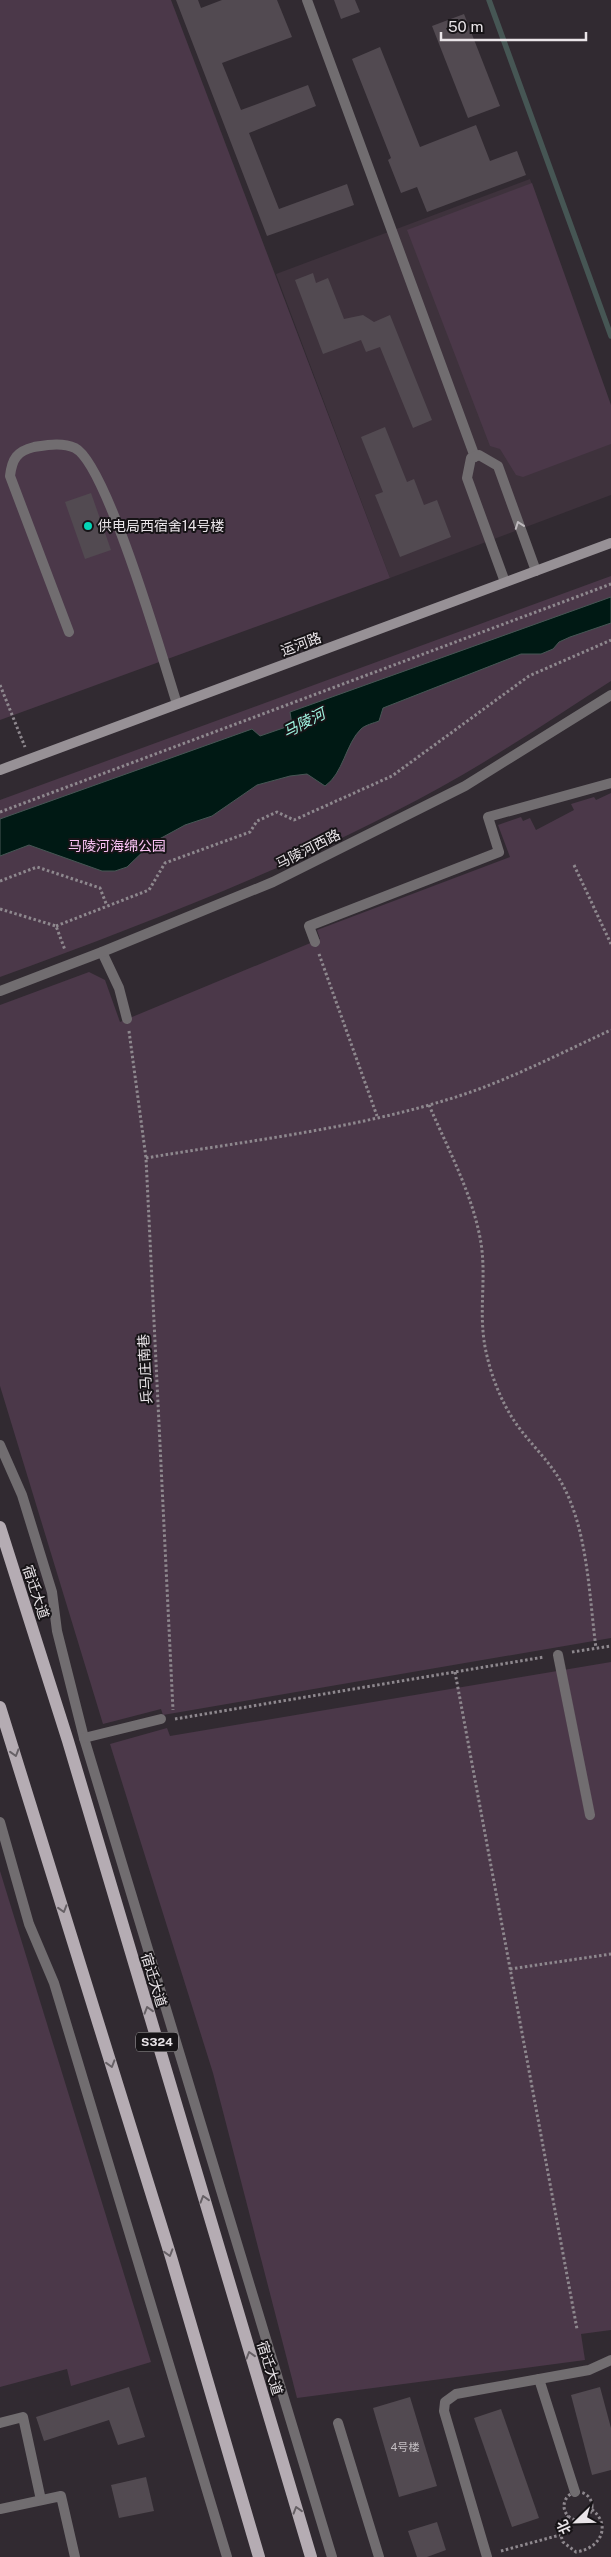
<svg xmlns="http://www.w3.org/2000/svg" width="611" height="2557" font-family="'Public Sans','Noto Sans SC',sans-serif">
	<rect width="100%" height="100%" fill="#312a31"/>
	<polygon fill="#3e323c" points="530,179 611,408 611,495 390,578 276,274"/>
	<g fill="#4b3849">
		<polygon points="0,0 171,0 390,578 0,720"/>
		<polygon points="532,183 611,405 611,444 523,477 516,475 500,449 490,446 407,230"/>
		<path d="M611 576V681C555 717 499 755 441 787 300 865 150 922 0 977V800Z"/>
		<polygon points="611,793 611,1638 163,1715 161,1709 103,1724 0,1386 0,1005 89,972 105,980 120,1022 320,939 317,930 510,857 498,825 521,817 523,821 530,818 536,830 574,810 571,804 594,797 596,800"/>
		<polygon points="611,1662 611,2330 581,2334 585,2360 297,2398 213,2073 110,1744 167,1728 170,1736"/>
		<polygon points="0,1871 151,2362 71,2386 67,2369 0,2387"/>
	</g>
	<path fill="#001914" stroke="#465654" d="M611 597V623L570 637 559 642 553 649 541 654H521L383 708 379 721C374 723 365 725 361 729 346 743 343 774 325 786L307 774 290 776 257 785 212 816 185 825 152 843 127 867 115 871H102L29 845 0 856V819L252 729 260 736 292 725 290 712Z"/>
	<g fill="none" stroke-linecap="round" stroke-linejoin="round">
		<polyline stroke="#465654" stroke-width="5.5" points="489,0 611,336"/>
	</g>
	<g fill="#524a51">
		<polygon points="176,0 198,0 201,8 222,0 277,0 292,37 222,63 241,110 308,85 316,106 249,133 279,209 347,184 354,205 267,236"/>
		<polygon points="334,0 355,0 360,12 341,19"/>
		<polygon points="464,14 500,106 468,118 432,26"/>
		<polygon points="380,47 420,147 476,125 490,161 517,151 526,175 427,212 417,187 401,193 388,160 391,158 352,59"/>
		<polygon points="313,273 316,283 328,278 344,319 363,315 374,322 390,315 432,420 413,428 380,347 366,352 361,340 323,354 295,280"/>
		<polygon points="385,427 407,482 414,479 424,505 437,500 451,537 400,557 375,495 383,492 361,437"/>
		<polygon points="91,493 111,550 85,559 65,502"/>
		<polygon points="129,2387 145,2437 118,2445 109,2420 44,2441 36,2417"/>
		<polygon points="600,2387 611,2428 611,2470 592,2475 571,2395"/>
		<polygon points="410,2397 437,2486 399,2497 373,2408"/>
		<polygon points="501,2409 539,2518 512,2527 474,2418"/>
		<polygon points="146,2477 154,2511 119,2518 111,2485"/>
		<polygon points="437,2522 446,2550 427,2557 417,2557 408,2531"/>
	</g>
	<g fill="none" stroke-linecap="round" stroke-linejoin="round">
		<g stroke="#8e888e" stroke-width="3" stroke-dasharray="2.5 2.5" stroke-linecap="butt">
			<polyline points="0,685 25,747"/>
			<polyline points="0,812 611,584"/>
			<polyline points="574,865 611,944"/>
			<polyline points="0,881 37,867 100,888 107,906"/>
			<polyline points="0,909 56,926 65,950"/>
			<polyline points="56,926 149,890 165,863 250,832 257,821 277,812 294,820 392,776 529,676 611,640"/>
			<polyline points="319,954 377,1116"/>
			<polyline points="129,1031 146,1158 173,1710"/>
			<path d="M429 1105C448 1149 473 1195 481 1243 487 1282 477 1316 487 1356 492 1378 502 1403 515 1422 529 1443 549 1460 561 1482 588 1529 589 1596 596 1648"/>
			<path d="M146 1158C252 1140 363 1128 465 1094 515 1077 563 1052 611 1030"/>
			<polyline points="572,1652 611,1646"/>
			<polyline points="455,1672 577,2329"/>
			<polyline points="175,1719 544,1657"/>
			<polyline points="510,1969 611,1954"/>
			<circle cx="578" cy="2506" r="14"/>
			<path d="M569 2516 561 2523 559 2530 563 2542 576 2552C603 2548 611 2523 591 2509"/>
			<polyline points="501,2551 560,2535"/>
		</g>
		<g stroke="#716d70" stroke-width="10">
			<polyline points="307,0 475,457"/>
			<polyline points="505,582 467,478 471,458 479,455 498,466 536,571"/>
			<path d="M69 632 10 476C12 459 17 451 34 447 47 445 62 442 75 448 107 464 164 663 177 704"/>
			<polyline points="315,942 309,926 499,852 488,817 611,783"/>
			<polyline points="102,952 119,988 127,1019"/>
			<polyline points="0,1445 22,1495 52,1592 57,1631 84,1738 332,2557"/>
			<polyline points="558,1655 590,1815"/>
			<polyline points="84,1738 161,1719"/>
			<polyline points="0,1822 29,1924 54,1983 227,2557"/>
			<polyline points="539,2379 575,2492"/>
			<polyline points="0,2423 23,2417 41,2500"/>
			<polyline points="338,2423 379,2557"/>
			<polyline points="0,2509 61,2496 75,2557"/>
			<polyline points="487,2557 444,2411 445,2402 456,2394 589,2370 611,2360"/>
		</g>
		<polyline stroke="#716d70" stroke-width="10" points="0,991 102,952 273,882 465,786 611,695"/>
		<polyline stroke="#979196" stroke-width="10" points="0,770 611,543"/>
		<g stroke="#b5acb3" stroke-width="12">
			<polyline points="0,1527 68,1741 311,2557"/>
			<polyline points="0,1707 171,2257 259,2557"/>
		</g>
	</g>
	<defs><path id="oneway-chevron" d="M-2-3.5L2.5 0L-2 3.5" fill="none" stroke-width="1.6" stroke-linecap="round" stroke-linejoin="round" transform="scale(1.25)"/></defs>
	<use stroke="#bfbabe" href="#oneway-chevron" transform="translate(519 525) rotate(-110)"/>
	<g stroke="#666065">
		<use href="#oneway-chevron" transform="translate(15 1753) rotate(73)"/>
		<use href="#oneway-chevron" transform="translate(63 1909) rotate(73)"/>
		<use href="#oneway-chevron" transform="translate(148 2010) rotate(-107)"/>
		<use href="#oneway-chevron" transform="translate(111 2064) rotate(73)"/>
		<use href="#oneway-chevron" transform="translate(204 2199) rotate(-107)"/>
		<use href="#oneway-chevron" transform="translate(169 2253) rotate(73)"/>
		<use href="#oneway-chevron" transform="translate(250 2355) rotate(-107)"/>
		<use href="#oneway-chevron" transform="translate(297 2510) rotate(-107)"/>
	</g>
	<circle fill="#04d5b6" stroke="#171417" stroke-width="2" cx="88" cy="526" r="5"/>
	<g text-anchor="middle" stroke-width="4" stroke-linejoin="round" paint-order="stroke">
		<g font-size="11" fill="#c3bec2">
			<text x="405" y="2451">4号楼</text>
		</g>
		<rect fill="#171417" stroke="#aaa6a9" stroke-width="1" x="136" y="2032.5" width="42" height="19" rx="4"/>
		<g font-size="12" font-weight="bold" fill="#e9e4e8">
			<text x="157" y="2046">S324</text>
		</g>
		<g font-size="14" fill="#e9e4e8" stroke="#171417" text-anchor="start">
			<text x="98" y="531">供电局西宿舍14号楼</text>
		</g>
		<g font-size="14" fill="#e9e4e8" stroke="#171417">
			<text transform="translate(301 644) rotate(-20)" y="5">运河路</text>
			<text transform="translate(308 849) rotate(-27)" y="5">马陵河西路</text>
			<text transform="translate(145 1369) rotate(-93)" y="5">兵马庄南巷</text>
			<text transform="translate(36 1592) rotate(72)" y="5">宿迁大道</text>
			<text transform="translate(154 1980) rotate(73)" y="5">宿迁大道</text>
			<text transform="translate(270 2368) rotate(73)" y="5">宿迁大道</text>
		</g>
		<g font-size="14" fill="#f9c2f4" stroke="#171417">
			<text x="117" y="851">马陵河海绵公园</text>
		</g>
		<g font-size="15" font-style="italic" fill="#a1f7e3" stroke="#171417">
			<text transform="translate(304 723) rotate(-27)" y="5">马陵河</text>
		</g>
	</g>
	<g transform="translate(576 2522) rotate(247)" stroke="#171417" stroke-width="4" paint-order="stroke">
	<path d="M0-4L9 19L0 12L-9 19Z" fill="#e9e4e8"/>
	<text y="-8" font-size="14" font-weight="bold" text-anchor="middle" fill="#e9e4e8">北</text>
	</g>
	<path d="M441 32v8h145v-8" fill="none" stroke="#e9e4e8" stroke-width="2.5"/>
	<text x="448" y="32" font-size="15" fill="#e9e4e8" stroke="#171417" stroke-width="4" paint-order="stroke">50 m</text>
</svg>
